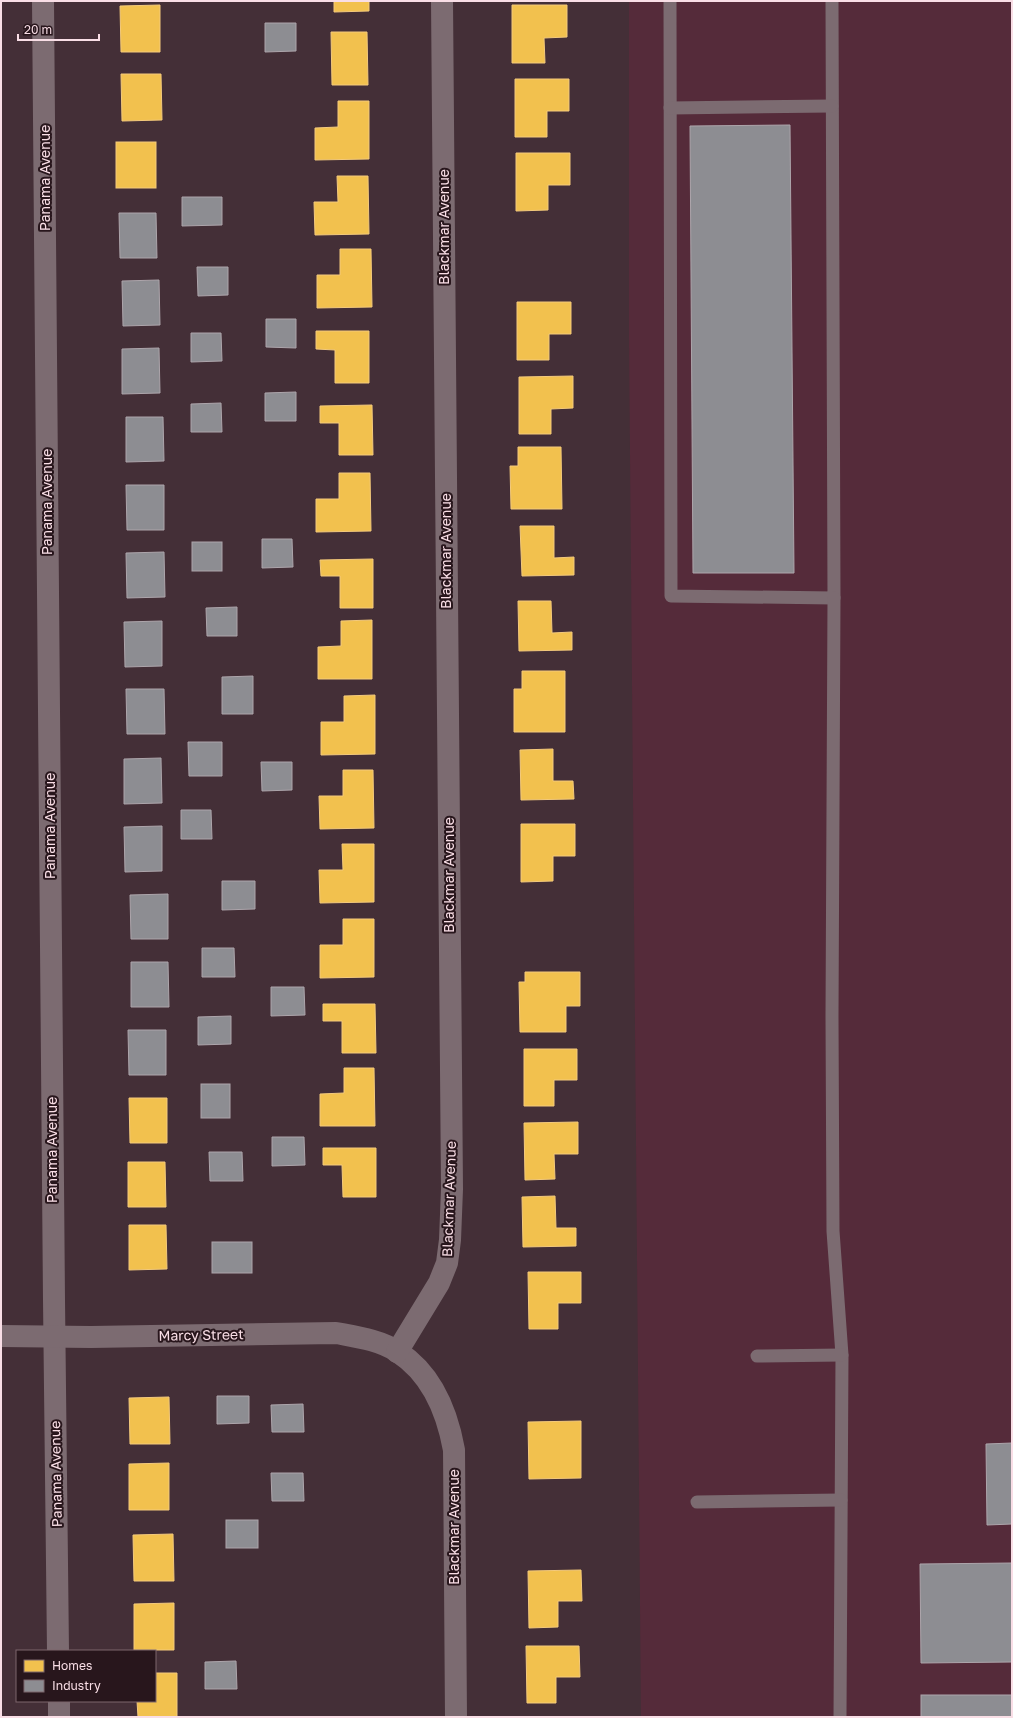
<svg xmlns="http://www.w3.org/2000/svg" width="1013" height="1718" font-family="'Golos Text',sans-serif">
	<rect width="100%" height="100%" fill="#442f37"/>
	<polygon fill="#552b3a" points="629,1 1012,1 1012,1717 641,1717 629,337"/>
	<g fill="#f2c14e" stroke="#f4ca7c">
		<polygon points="334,1 369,1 369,11 334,12"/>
		<polygon points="160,5 160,52 121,52 120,6"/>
		<polygon points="512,5 567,5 567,37 544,38 545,63 512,63"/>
		<polygon points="331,32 367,32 368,85 332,85"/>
		<polygon points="121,74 161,74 162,120 122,121"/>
		<polygon points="515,79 569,79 569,111 547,111 547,137 515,137"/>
		<polygon points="338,101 369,101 369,159 315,160 315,128 338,127"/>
		<rect x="116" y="142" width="40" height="46"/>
		<polygon points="516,153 570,153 570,185 548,185 548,210 516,211"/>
		<polygon points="337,176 368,176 369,234 315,235 314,202 338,202"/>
		<polygon points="340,249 371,249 372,307 317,308 317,275 340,275"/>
		<polygon points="517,302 571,302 571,334 549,334 549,360 517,360"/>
		<polygon points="316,331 369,331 369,383 335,383 335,350 316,349"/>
		<polygon points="573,376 573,408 551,409 551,434 519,434 519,377"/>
		<polygon points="372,405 373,455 339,455 339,423 320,423 320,406"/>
		<polygon points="518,447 561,447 562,509 511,509 510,466 518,466"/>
		<polygon points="339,473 370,473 371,531 316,532 316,499 339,499"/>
		<polygon points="520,526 554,526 554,558 574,557 574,575 522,576"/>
		<polygon points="373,559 373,608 340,608 340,576 321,576 320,560"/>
		<polygon points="518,601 551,601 552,633 572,632 572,650 519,651"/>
		<polygon points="372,620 372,679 318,679 318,647 341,646 341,621"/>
		<polygon points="522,671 565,671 565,732 514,732 514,689 522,689"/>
		<polygon points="375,695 375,754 321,755 321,722 344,722 344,696"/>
		<polygon points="553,749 553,781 573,781 574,799 521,800 520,750"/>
		<polygon points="343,770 373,770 374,828 320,829 319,796 343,796"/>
		<polygon points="521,824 575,824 575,856 553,856 553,881 521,882"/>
		<polygon points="342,844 374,844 374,902 320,903 319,870 343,870"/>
		<polygon points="343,919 374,919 374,977 320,978 320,945 343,945"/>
		<polygon points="525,972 580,972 580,1006 566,1006 566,1032 520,1032 519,982 525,982"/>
		<polygon points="323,1004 375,1004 376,1053 342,1053 342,1021 323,1021"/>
		<polygon points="524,1049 577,1049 577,1080 554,1080 554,1106 524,1106"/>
		<polygon points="344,1068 374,1068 375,1126 320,1126 320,1094 344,1093"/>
		<polygon points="129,1098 167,1098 167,1143 130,1143"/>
		<polygon points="578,1122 578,1154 554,1154 555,1179 525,1180 524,1123"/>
		<polygon points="323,1148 376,1148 376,1197 343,1197 342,1165 323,1165"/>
		<polygon points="128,1162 165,1162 166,1207 128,1207"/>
		<polygon points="555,1196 556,1228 576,1228 576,1246 523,1247 522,1197"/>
		<polygon points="129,1225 166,1225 167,1269 129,1270"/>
		<polygon points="528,1272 581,1272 581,1303 558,1303 558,1329 529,1329"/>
		<polygon points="169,1397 170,1444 130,1444 129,1398"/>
		<polygon points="581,1421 581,1478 529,1479 528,1422"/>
		<polygon points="169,1463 169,1510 129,1510 129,1464"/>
		<polygon points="173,1534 174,1581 134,1581 133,1535"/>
		<polygon points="581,1570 582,1601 558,1601 558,1627 529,1628 528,1571"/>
		<polygon points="174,1603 174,1650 134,1650 134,1604"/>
		<polygon points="526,1646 579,1646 580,1677 556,1677 556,1703 527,1703"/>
		<polygon points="155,1673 177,1673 177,1717 138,1717 137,1701 155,1701"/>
	</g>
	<g fill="#8d8d92" stroke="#ada5ab">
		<polygon points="265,23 296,23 296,51 265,52"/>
		<polygon points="790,125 794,573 693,573 690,126"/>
		<polygon points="182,197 222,197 222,225 182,226"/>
		<polygon points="119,213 156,213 157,258 120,258"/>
		<polygon points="197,267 228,267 228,295 198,296"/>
		<polygon points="159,280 160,325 123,326 122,281"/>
		<polygon points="266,319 296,319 296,348 266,347"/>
		<polygon points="191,333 221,333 222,361 191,362"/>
		<polygon points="159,348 160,393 122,394 122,349"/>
		<polygon points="296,392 296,421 265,421 265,393"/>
		<polygon points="221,403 222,432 191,432 191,404"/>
		<polygon points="126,417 163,417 164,461 126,462"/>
		<polygon points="126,485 164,485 164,530 127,530"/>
		<polygon points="262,539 292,539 293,567 262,568"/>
		<rect x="192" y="542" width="30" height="29"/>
		<polygon points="164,552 165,597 127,598 126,553"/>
		<polygon points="237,607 237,636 207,636 206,608"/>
		<polygon points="162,621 162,666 125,667 124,622"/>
		<polygon points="253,676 253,714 222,714 222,677"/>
		<polygon points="126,689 164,689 165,734 127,734"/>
		<polygon points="188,742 222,742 222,776 189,776"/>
		<polygon points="161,758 162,803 124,804 124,759"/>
		<polygon points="261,762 292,762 292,790 262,791"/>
		<polygon points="181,810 211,810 212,839 181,839"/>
		<polygon points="162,826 162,871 125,872 124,827"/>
		<polygon points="222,881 255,881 255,909 222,910"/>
		<polygon points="168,894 168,939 131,939 130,895"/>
		<polygon points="202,948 234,948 235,977 202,977"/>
		<polygon points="131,962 168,962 169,1007 131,1007"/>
		<polygon points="271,987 304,987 305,1015 271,1016"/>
		<polygon points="231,1016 231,1044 198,1045 198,1017"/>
		<polygon points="128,1030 166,1030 166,1075 129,1075"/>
		<rect x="201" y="1084" width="29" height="34"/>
		<polygon points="272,1137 304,1137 305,1165 272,1166"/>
		<polygon points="209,1152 242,1152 243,1181 210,1181"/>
		<rect x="212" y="1242" width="40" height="31"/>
		<polygon points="217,1396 249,1396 249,1423 217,1424"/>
		<polygon points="303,1404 304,1432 272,1432 271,1405"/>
		<polygon points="1012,1443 1012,1524 987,1525 986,1444"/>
		<polygon points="271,1473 303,1473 304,1501 272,1501"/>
		<rect x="226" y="1520" width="32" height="28"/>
		<polygon points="1012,1563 1012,1662 921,1663 920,1564"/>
		<polygon points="236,1661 237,1689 205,1689 205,1662"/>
		<rect x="921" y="1695" width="91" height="22"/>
	</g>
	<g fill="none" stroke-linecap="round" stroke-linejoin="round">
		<g stroke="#7c6b71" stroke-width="13">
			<polyline points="670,1 671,596 834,598 832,1"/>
			<polyline points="670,108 832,106"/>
			<polyline points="834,598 832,1016 833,1231 842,1355 840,1717"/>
			<polyline points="757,1356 842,1355"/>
			<polyline points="697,1502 841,1500"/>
		</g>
		<g stroke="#7c6b71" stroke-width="22">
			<polyline points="43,1 54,1300 58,1651"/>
			<path d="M1 1336 91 1337 336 1333C357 1337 380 1340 398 1352 432 1374 447 1411 454 1450L456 1717"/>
			<polyline points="397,1352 439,1283 447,1263 450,1240 452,1189 442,1"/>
			<polyline points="59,1701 59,1717"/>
		</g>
	</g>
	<g text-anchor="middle" stroke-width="4" stroke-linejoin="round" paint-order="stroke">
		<g font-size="14" fill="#f9dee6" stroke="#28161c">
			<text transform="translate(45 178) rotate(-90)" y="5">Panama Avenue</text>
			<text transform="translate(444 227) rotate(-90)" y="5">Blackmar Avenue</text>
			<text transform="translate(47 502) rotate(-90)" y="5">Panama Avenue</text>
			<text transform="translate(446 551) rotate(-90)" y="5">Blackmar Avenue</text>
			<text transform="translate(50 826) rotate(-90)" y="5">Panama Avenue</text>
			<text transform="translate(449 875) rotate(-90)" y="5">Blackmar Avenue</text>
			<text transform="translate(52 1150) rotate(-90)" y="5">Panama Avenue</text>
			<text transform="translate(449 1199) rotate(-88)" y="5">Blackmar Avenue</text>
			<text transform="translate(201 1335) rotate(-1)" y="5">Marcy Street</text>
			<text transform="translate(56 1474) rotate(-91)" y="5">Panama Avenue</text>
			<text transform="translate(454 1527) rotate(-90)" y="5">Blackmar Avenue</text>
		</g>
	</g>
	<rect width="1013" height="1718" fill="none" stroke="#f9dee6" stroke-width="4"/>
	<rect x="16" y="1650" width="140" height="52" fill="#28161c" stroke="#7c666d"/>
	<rect x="24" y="1660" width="20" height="12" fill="#f2c14e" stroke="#7c666d"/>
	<text x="52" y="1670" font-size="12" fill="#f9dee6">Homes</text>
	<rect x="24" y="1680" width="20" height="12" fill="#8d8d92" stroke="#7c666d"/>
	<text x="52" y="1690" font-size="12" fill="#f9dee6">Industry</text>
	<path d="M18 34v6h81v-6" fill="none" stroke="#f9dee6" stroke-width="2"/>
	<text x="24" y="34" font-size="12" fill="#f9dee6" stroke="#28161c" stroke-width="3" paint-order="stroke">20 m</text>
</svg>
